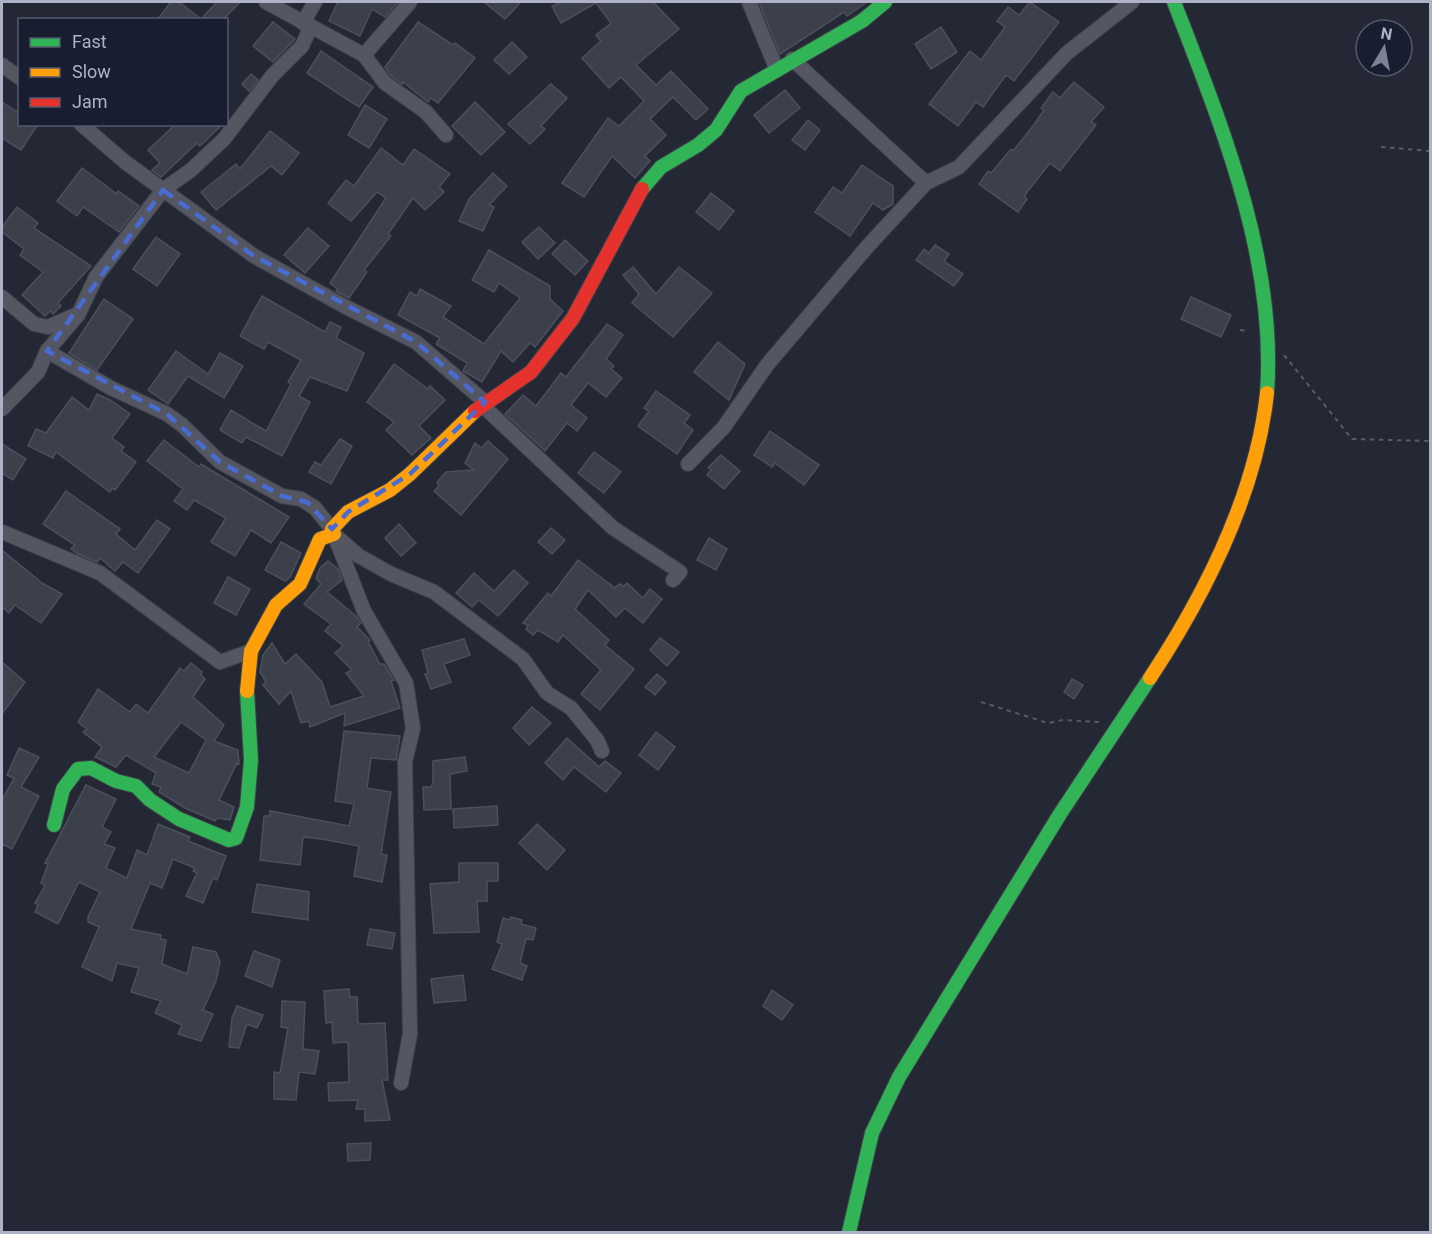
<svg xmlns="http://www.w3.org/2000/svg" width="1432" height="1234" font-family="Roboto,sans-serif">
	<rect width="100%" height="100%" fill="#242834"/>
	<g fill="#3c404a" stroke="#4c4f5c" stroke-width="1.5" fill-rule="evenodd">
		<polygon points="171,2 179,2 201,19 217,2 240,2 223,20 157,20"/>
		<polygon points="338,2 398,2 385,17 372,9 360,36 329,21"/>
		<polygon points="484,2 521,2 505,19"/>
		<polygon points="561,2 653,2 679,29 636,65 656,85 671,71 708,109 696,120 673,97 650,119 666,135 645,156 650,161 635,178 612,156 584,197 562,183 608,118 619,126 644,101 621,77 609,88 582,58 601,41 596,35 611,23 596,3 561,23 552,6"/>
		<polygon points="759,2 867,2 847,16 844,12 780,54"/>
		<polygon points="1030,2 1059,22 1014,81 1006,75 983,107 976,102 958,126 929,104 970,51 981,60 1005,27 997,21 1008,7 1019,15"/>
		<polygon points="273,22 295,39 273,62 253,46"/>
		<polygon points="418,22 453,45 455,43 475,58 438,103 431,98 428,102 403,82 402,84 391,76 385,67"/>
		<polygon points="941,27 957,52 931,69 915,44"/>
		<polygon points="512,42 527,57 509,74 494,60"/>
		<polygon points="321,51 373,87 359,107 307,73"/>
		<polygon points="251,74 258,80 249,91 242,84"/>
		<polygon points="1074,82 1104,107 1091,122 1096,125 1060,171 1050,163 1024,196 1027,199 1018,212 979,184 988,171 991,173 1011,149 1013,151 1033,126 1044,110 1041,108 1053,92 1060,98"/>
		<polygon points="551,84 567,98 541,126 545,129 530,144 508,124"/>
		<polygon points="785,90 800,108 769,133 754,115"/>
		<polygon points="2,102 20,114 20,124 38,124 21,150 2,138"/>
		<polygon points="475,102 505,132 481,155 452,126"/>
		<polygon points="365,105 387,119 369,148 348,135"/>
		<polygon points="808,120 820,130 805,150 792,140"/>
		<polygon points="176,124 223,124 200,146 197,143 161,177 152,170 160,163 148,150"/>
		<polygon points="270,131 299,153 282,175 271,166 216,210 201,192 236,164 240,169"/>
		<polygon points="381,148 403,165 414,149 450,174 439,187 444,192 425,210 413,198 388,234 391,236 364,270 367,272 349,298 336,291 338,289 330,283 386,198 377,192 351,221 328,203 346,180 354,186"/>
		<polygon points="862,165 893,186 893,204 883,210 873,203 850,236 815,212 833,187 842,193"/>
		<polygon points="82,168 117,194 118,191 139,206 119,232 83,207 77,216 57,201"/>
		<polygon points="493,173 507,186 489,205 494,207 483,231 459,221 469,199"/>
		<polygon points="711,193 734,211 719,230 696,212"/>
		<polygon points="17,207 38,223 34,228 91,266 58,303 61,306 53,314 50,311 45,316 22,295 43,272 20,255 24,249 2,232 2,227"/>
		<polygon points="539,227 555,243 538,259 522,242"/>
		<polygon points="308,228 329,246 305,273 284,255"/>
		<polygon points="156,237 180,254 157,286 133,269"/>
		<polygon points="565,240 588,261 575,275 552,254"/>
		<polygon points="935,245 949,254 944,261 963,274 954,286 916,260 924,249 929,253"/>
		<polygon points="489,250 550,286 550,299 563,311 535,347 530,343 513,362 501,351 482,382 463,371 467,363 436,344 440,338 398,315 410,292 417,296 420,289 451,306 443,317 484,344 520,298 499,283 494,292 472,280"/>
		<polygon points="633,267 656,294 679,267 712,293 673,337 632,303 639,294 623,275"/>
		<polygon points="262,296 325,332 330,322 341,327 336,338 364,353 347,391 310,377 299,396 310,402 282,456 246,437 242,443 220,430 231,410 266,431 291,384 288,382 301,360 268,342 264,349 240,336"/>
		<polygon points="1191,297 1231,315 1221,337 1181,319"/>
		<polygon points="104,299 133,319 97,370 69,353"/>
		<polygon points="607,324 623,335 606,359 614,366 611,369 622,378 606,397 588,383 571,405 587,418 577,431 567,423 545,451 505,414 523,395 536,406 561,373 566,377"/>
		<polygon points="718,342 745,364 729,400 694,372"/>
		<polygon points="176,351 208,374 220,353 243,366 224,398 188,376 168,404 148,390"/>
		<polygon points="394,364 428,389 430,386 445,400 419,426 431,438 412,455 386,430 394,422 367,402"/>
		<polygon points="656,391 690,415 684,423 693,430 677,454 638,426 649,411 644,408"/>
		<polygon points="97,394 110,400 130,414 112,438 124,447 121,451 136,462 115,490 112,488 110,492 56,452 53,458 28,446 36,429 46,433 72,397 89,410"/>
		<polygon points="770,431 819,465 804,485 775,463 772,467 754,455"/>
		<polygon points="340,439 352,446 331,484 309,472 315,462 321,465"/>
		<polygon points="164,440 199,467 201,464 289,517 271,543 251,530 235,556 211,542 226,518 194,500 187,510 174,501 183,489 147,461"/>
		<polygon points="488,441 508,459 461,515 434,491 439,486 437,482 446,472 474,470 465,463 475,443 481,448"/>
		<polygon points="2,444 26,459 13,480 2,473"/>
		<polygon points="594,452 621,472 604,493 578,473"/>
		<polygon points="721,455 740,471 724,489 707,475 711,470 708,468"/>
		<polygon points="66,491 120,529 116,534 135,550 157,520 170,529 138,573 123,562 115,571 100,558 97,562 78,554 71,549 75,545 43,524"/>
		<polygon points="399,524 416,543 401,556 385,538"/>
		<polygon points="551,528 565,540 552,554 538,542"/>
		<polygon points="709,538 727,549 716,570 697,560"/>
		<polygon points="281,542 301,553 290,577 285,581 265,570"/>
		<polygon points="2,550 42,583 62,594 41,623 15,605 9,613 2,607"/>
		<polygon points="578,560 615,588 619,584 624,586 627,583 643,598 650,589 662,599 643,623 625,608 616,617 588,590 575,609 609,640 605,645 634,669 600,710 581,694 601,670 563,635 558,642 538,630 533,635 526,629 528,625 523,623 548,593 551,596"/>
		<polygon points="328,561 338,569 342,580 327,592 356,616 361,623 357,627 370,640 368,642 380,664 384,664 394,680 391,681 400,708 344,726 345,713 310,727 309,721 301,723 291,691 279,704 263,685 266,682 260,672 263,655 272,643 285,664 296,654 322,682 330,707 364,696 346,673 352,670 335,653 343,646 325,631 331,624 304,604 321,584 316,578 320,568"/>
		<polygon points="514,570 528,583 498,616 479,600 472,607 456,593 474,573 494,591"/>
		<polygon points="228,577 250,589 236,615 214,603"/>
		<polygon points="660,638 679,652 667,666 650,650"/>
		<polygon points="464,639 470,655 444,664 451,682 431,689 425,674 428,673 422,650"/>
		<polygon points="2,662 25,682 2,714"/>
		<path d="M191 663 202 672 201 675 205 679 193 697 224 725 214 741 238 750 239 764 237 763 219 800 234 807 230 820 217 818 215 821 185 808 159 792 161 787 152 784 156 773 126 755 116 767 95 757 102 747 83 732 87 729 78 722 98 689 130 712 136 704 148 713 180 668 184 671ZM181 722 206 740 189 773 154 757Z"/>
		<polygon points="657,674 666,682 655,695 645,687"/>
		<polygon points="1072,679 1083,685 1074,699 1064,692"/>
		<polygon points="532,707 551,723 529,745 513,728"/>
		<polygon points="344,731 400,736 396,760 371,758 367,788 391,792 381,854 387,855 382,882 354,876 359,846 322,839 303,837 300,865 260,860 264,816 270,816 270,811 349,826 354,804 335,801"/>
		<polygon points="656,732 675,747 658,770 639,755"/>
		<polygon points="567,738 599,767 605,761 621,773 606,792 574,767 563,780 545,763"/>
		<polygon points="19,748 39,757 21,787 39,796 12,849 2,844 2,800 14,778 7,775"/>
		<polygon points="465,757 467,771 450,774 451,809 424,810 423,787 431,787 433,783 433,761"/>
		<polygon points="86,785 116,799 102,827 111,832 104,844 115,848 106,868 127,878 137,850 147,855 158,824 190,837 188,841 226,856 217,880 213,878 203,903 186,896 197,873 193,871 195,868 173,859 162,888 150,883 131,929 161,935 160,939 166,940 162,964 187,974 193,947 216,952 220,962 216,981 203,1010 213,1014 201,1041 178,1034 182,1025 155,1013 161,1001 131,992 139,968 117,963 112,981 82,967 99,927 88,922 88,917 100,892 79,882 58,924 35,912 38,905 35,903 45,886 41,883 48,864 45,863"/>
		<polygon points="497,806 498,825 454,828 453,809"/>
		<polygon points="537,824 565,850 547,870 519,843"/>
		<polygon points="459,863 498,863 498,881 487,881 487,901 477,901 479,932 434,933 430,884 459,882"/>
		<polygon points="257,884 309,892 308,920 252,912"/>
		<polygon points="511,917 522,920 521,924 536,928 533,940 526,939 520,963 527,966 522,980 492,969 502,944 497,942 503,918 510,920"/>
		<polygon points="370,929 395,933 392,949 367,945"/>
		<polygon points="254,951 280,960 272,987 245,976"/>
		<polygon points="463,975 466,1000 434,1003 431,979"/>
		<polygon points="349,989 350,997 357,997 358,1024 385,1023 388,1080 382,1080 390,1120 365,1121 365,1109 356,1109 358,1100 329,1101 328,1083 349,1082 348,1042 333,1043 332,1022 326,1023 324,991"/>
		<polygon points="772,990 793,1005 782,1020 763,1006"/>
		<polygon points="282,1001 305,1002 303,1049 319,1051 315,1074 299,1072 296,1100 274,1099 274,1072 280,1073 288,1028 281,1027"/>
		<polygon points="237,1006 263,1015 257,1028 247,1024 239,1048 229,1047 232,1018"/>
		<polygon points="371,1143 370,1160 348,1161 347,1144"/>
	</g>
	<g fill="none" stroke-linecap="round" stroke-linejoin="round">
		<defs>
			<g id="street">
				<polyline points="266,2 364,55 385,83 426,112 446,135"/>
				<polyline points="749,2 777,70"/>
				<polyline points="303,23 315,2"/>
				<polyline points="364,55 410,2"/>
				<polyline points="2,65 20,78"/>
				<polyline points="81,124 125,162 254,256 346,307 416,342 485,402"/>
				<polyline points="926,183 959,167 1067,53 1132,2"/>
				<polyline points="2,297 34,324 48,327 73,316"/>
				<polyline points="47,351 111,388 167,414 182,425 220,462 282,496 301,499 315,508 332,529 364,611 406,683 413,728 405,762 410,1034 401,1083"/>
				<polyline points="482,405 613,528 680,572 673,580"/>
				<polyline points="2,409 38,372 47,351 78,315 96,277 163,190 191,170 224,139 272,76 302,46 310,28"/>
				<polyline points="688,464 724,427 767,365 867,247 926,183 792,59"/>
				<polyline points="2,532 100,573 220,662 251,651"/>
				<polyline points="336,536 359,556 391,574 434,592 523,659 547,693 571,708 597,740 602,751"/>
			</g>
			<g id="fast">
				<path d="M1174 2C1221 124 1277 259 1267 393"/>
				<polyline points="642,189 661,167 698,145 716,130 741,91 862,21 885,2"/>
				<polyline points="54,825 63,789 78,769 91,768 116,781 136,786 150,800 179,819 229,840 236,838 247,807 251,760 247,691"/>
				<polyline points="849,1232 872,1133 899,1077 1060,814 1150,678"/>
			</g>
			<g id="slow">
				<path d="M1150 678C1206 593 1256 495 1267 393"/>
				<polyline points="247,691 251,651 276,605 300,584 320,539 334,534 332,529 348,512 390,490 410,474 475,411"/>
			</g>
			<polyline id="jam" points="475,411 531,372 573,318 642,189"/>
		</defs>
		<use href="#street" stroke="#3f424b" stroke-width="16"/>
		<use href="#fast" stroke="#3f424b" stroke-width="16"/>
		<use href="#slow" stroke="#3f424b" stroke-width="16"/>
		<use href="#jam" stroke="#3f424b" stroke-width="16"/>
		<g stroke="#575b65" stroke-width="2" stroke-dasharray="4.5 4.5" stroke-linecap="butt">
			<polyline points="1381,147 1430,151"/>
			<polyline points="1240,330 1249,331"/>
			<polyline points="1284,355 1352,439 1430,441"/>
			<polyline points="981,702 1048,723 1063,720 1100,722"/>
		</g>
		<use href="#street" stroke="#545762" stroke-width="14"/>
		<use href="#fast" stroke="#30b455" stroke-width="14"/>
		<use href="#slow" stroke="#ff9f0a" stroke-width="14"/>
		<use href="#jam" stroke="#e5322d" stroke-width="14"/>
	</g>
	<path fill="none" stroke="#486cd3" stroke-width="4.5" stroke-dasharray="12 8" stroke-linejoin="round" d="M163 190 254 256 416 342 485 402 410 474 348 512 332 529 307 502 282 496 220 462 167 414 47 351Z"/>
	<rect width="1432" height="1234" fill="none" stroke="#adb2c7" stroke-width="6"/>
	<rect x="18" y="18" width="210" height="108" fill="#181d2f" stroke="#54596c" stroke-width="1.5"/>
	<rect x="30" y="38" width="30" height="9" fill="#30b455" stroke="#54596c" stroke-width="1.5"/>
	<text x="72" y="48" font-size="18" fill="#adb2c7">Fast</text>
	<rect x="30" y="68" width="30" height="9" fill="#ff9f0a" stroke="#54596c" stroke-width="1.5"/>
	<text x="72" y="78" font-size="18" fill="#adb2c7">Slow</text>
	<rect x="30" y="98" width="30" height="9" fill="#e5322d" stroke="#54596c" stroke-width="1.5"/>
	<text x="72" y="108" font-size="18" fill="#adb2c7">Jam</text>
	<g transform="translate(1384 48) rotate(10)"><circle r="28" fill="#181d2f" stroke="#54596c" stroke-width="1.5"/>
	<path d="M0-4.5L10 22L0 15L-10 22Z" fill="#7d8294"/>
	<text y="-9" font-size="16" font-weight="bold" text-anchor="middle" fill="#adb2c7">N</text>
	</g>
</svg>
